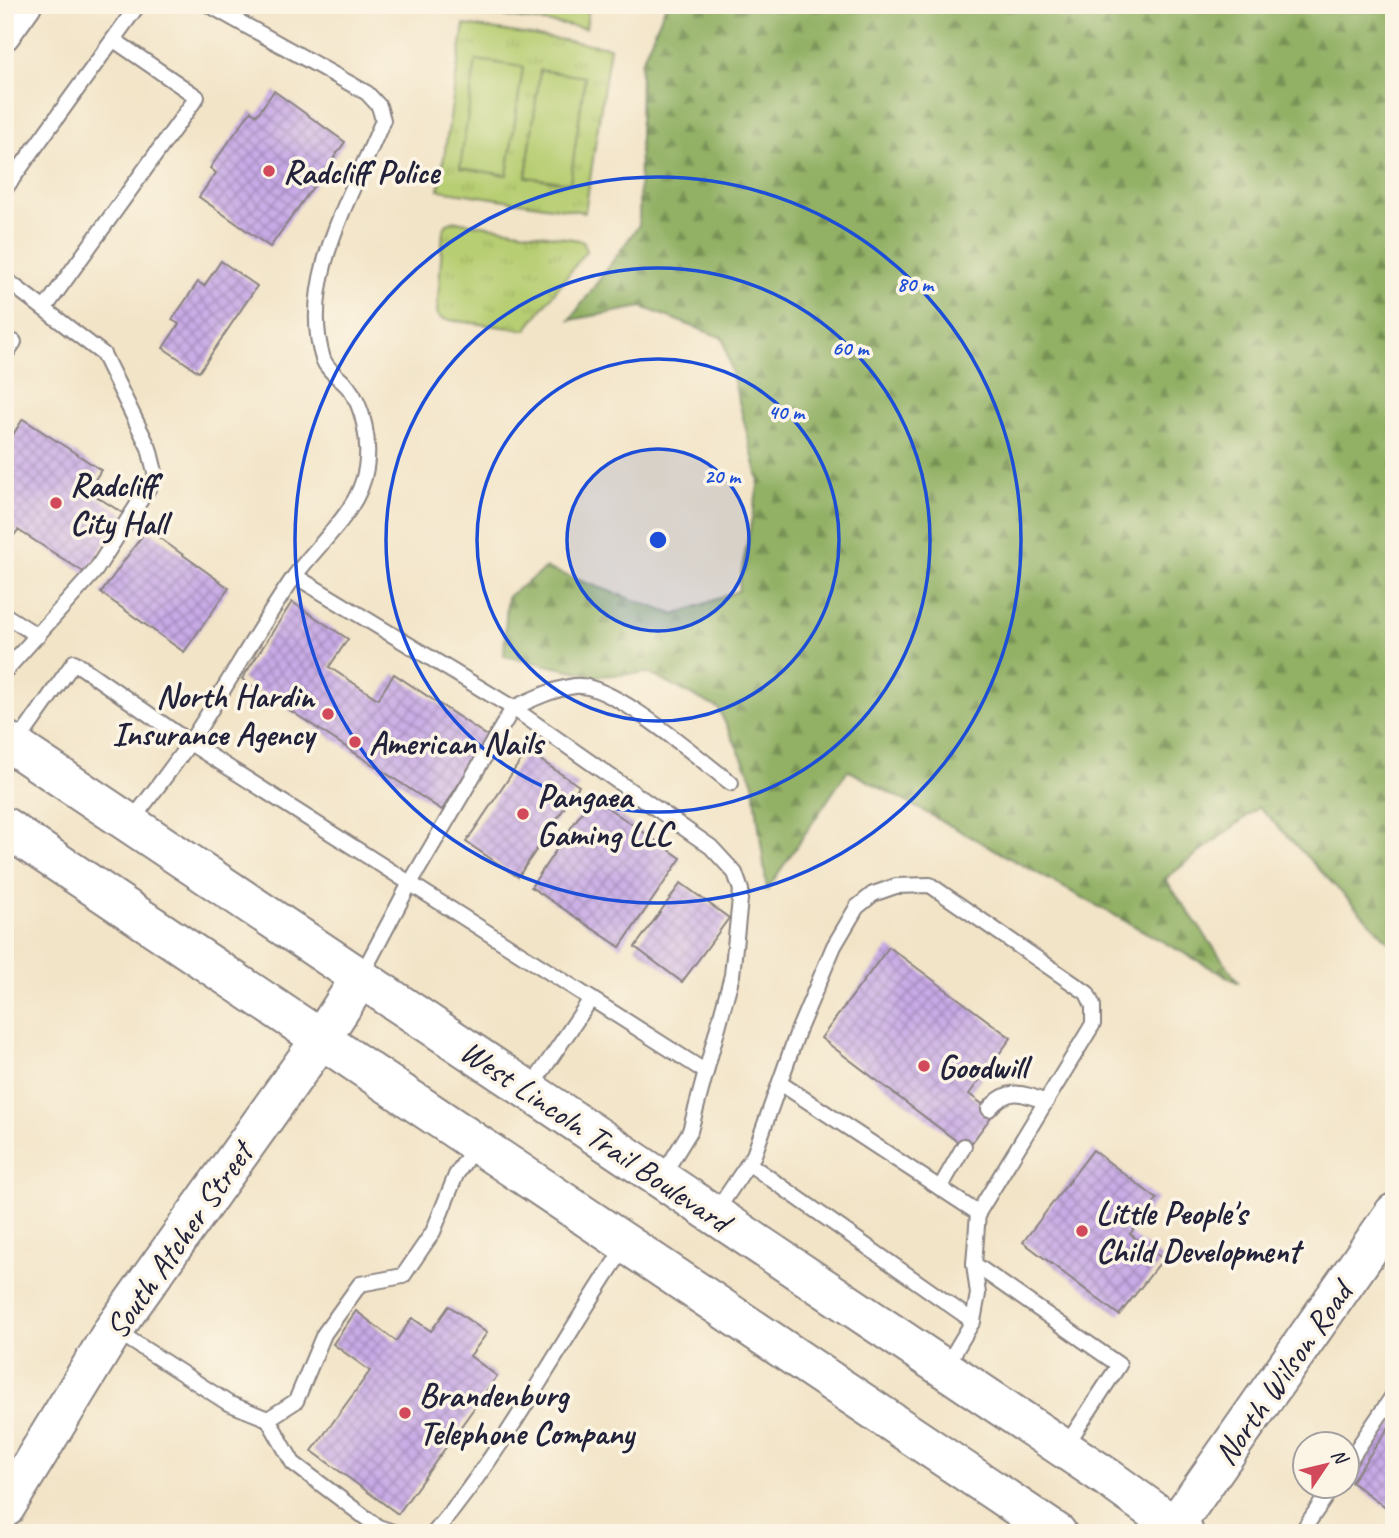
<svg xmlns="http://www.w3.org/2000/svg" width="1399" height="1538" font-family="Caveat,sans-serif">
	<defs>
		<pattern id="grass-tufts" width="24" height="20" patternUnits="userSpaceOnUse" patternTransform="scale(1.75)"><rect width="24" height="20" fill="#b8ce73"/><path d="M3 7l-1-3M5 7V3M7 7l1-3M15 17l-1-3M17 17v-4M19 17l1-3" fill="none" stroke="#9eb164"/></pattern>
		<pattern id="forest-firs" width="22" height="20" patternUnits="userSpaceOnUse" patternTransform="scale(1.75)"><rect width="22" height="20" fill="#92b165"/><path d="M5 1l3.5 6h-7zM16 11l3.5 6h-7z" fill="#779054"/></pattern>
		<pattern id="building-cross-hatch" width="8" height="8" patternUnits="userSpaceOnUse" patternTransform="scale(1.75)"><rect width="8" height="8" fill="#c8aae6"/><path d="M0 0l8 8M0 8l8-8" fill="none" stroke="#a28abc"/></pattern>
	</defs>
	<rect width="100%" height="100%" fill="#fcf5e5"/>
	<filter id="ink" filterUnits="userSpaceOnUse"><feTurbulence type="fractalNoise" baseFrequency=".0143" numOctaves="2"/><feDisplacementMap in="SourceGraphic" scale="14" xChannelSelector="R" yChannelSelector="G"/><feConvolveMatrix kernelMatrix="1 2 1 2 8 2 1 2 1" color-interpolation-filters="sRGB"/></filter>
	<filter id="wash" filterUnits="userSpaceOnUse"><feTurbulence type="fractalNoise" baseFrequency=".00686" numOctaves="4" result="noise"/><feDisplacementMap in="SourceGraphic" scale="28" xChannelSelector="R" yChannelSelector="G"/><feGaussianBlur stdDeviation="1.57" result="paint"/><feColorMatrix in="noise" values="0 0 0 0 0 0 0 0 0 0 0 0 0 0 0 0 0 1.4 0 .05"/><feComposite in="paint" operator="in"/></filter>
	<g filter="url(#wash)">
		<rect width="100%" height="100%" fill="#f2e4c7"/>
		<g fill="url(#grass-tufts)" stroke="#6d7857" stroke-width="2">
			<polygon points="464,25 610,47 585,212 439,190"/>
			<polygon points="455,221 579,240 584,243 586,251 526,330 442,319 437,314 443,230 447,224"/>
		</g>
		<polygon fill="url(#forest-firs)" stroke="#5a6a50" stroke-width="2" points="666,5 1394,5 1394,947 1259,807 1165,879 1239,983 848,770 767,890 753,780 718,708 648,673 597,676 504,656 507,597 546,568 675,615 738,591 759,481 723,338 642,307 570,320 639,225 641,63"/>
		<g fill="#b8ce73" stroke="#6d7857" stroke-width="2">
			<polygon points="483,5 589,5 586,28 482,13"/>
			<polygon points="476,60 523,67 507,175 460,168"/>
			<polygon points="540,70 585,77 570,183 526,177"/>
		</g>
		<g id="blocks">
			<g fill="url(#building-cross-hatch)">
				<polygon points="274,91 345,142 270,247 199,197 216,173 210,168 251,111 257,115"/>
				<polygon points="221,261 257,286 199,372 163,348 179,324 172,320 198,282 204,286"/>
				<polygon points="23,419 101,470 88,491 124,514 85,573 18,530 10,541 5,538 5,447"/>
				<polygon points="147,529 229,588 184,652 101,593"/>
				<polygon points="292,602 348,639 329,667 378,699 394,674 489,737 442,810 242,679"/>
				<polygon points="527,751 579,786 518,877 466,842"/>
				<polygon points="592,797 681,858 620,947 531,887"/>
				<polygon points="681,883 729,918 682,982 635,947"/>
				<polygon points="889,947 1011,1038 969,1094 994,1113 967,1149 821,1038"/>
				<polygon points="1093,1150 1157,1199 1130,1234 1163,1259 1119,1315 1023,1242"/>
				<polygon points="449,1306 487,1333 470,1356 497,1376 398,1514 312,1451 370,1371 333,1344 356,1311 396,1341 412,1318 431,1331"/>
				<polygon points="1394,1420 1394,1513 1351,1482"/>
			</g>
		</g>
	</g>
	<g filter="url(#ink)">
		<use href="#blocks" fill-opacity="0" stroke="#8a8381" stroke-width="2"/>
		<g fill="none" stroke-linecap="round" stroke-linejoin="round">
			<defs>
				<g id="lane">
					<polyline points="5,189 138,5"/>
					<polyline points="5,279 103,354 149,448 156,476 95,571 5,671"/>
					<polyline points="45,308 197,97 114,40"/>
					<polyline points="5,355 14,342"/>
					<polyline points="295,576 513,708 409,885 361,976"/>
					<polyline points="5,615 38,636"/>
					<polyline points="513,708 711,847 735,873 741,890 732,975 690,1131 661,1178"/>
					<path d="M513 708C533 699 553 689 575 686 612 682 699 759 731 783"/>
					<polyline points="15,746 74,662 190,743 706,1072"/>
					<path d="M130 823C150 796 171 770 190 742 226 688 257 630 294 577 318 543 360 511 366 468 370 443 364 407 348 387 340 378 327 370 323 359 298 280 354 192 383 120L379 106 367 93 209 5"/>
					<polyline points="780,1083 978,1213"/>
					<polyline points="529,1090 591,999"/>
					<path d="M989 1109C1008 1087 1021 1092 1046 1102"/>
					<polyline points="748,1163 973,1321"/>
					<polyline points="940,1188 964,1146"/>
					<polyline points="715,1213 754,1155 798,1031 834,946 857,907 873,894 896,886 930,885 1087,993 1093,1006 1093,1024 978,1213 974,1264 978,1294 973,1321 945,1368"/>
					<polyline points="974,1264 1119,1365 1065,1447"/>
					<polyline points="115,1330 228,1403 268,1419 296,1401 324,1334 360,1284 403,1276 433,1232 456,1175 475,1146"/>
					<polyline points="268,1419 293,1463 378,1527 396,1533"/>
					<polyline points="1346,1465 1394,1394"/>
					<path d="M434 1533C509 1444 561 1341 626 1245"/>
					<polyline points="1301,1533 1333,1486"/>
				</g>
				<polyline id="street" points="5,36 27,5"/>
				<g id="secondary">
					<polyline points="5,740 1108,1478 1184,1533"/>
					<polyline points="5,827 1057,1533"/>
					<polyline points="5,1508 114,1329 321,1039 361,977"/>
					<polyline points="1170,1533 1394,1213"/>
				</g>
			</defs>
			<use href="#lane" stroke="#8a8381" stroke-width="18"/>
			<use href="#street" stroke="#8a8381" stroke-width="32"/>
			<use href="#secondary" stroke="#8a8381" stroke-width="42"/>
			<use href="#lane" stroke="#fff" stroke-width="14"/>
			<use href="#street" stroke="#fff" stroke-width="28"/>
			<use href="#secondary" stroke="#fff" stroke-width="38"/>
		</g>
	</g>
	<circle cx="658" cy="540" r="91" fill="#1d4ed8" fill-opacity=".12"/>
	<g fill="none" stroke="#1d4ed8" stroke-width="3.5">
		<circle cx="658" cy="540" r="91"/>
		<circle cx="658" cy="540" r="181"/>
		<circle cx="658" cy="540" r="272"/>
		<circle cx="658" cy="540" r="363"/>
	</g>
	<g fill="#d1495b" stroke="#fcf5e5" stroke-width="2.5">
		<circle cx="269" cy="171" r="7"/>
		<circle cx="56" cy="503" r="7"/>
		<circle cx="328" cy="714" r="7"/>
		<circle cx="355" cy="742" r="7"/>
		<circle cx="523" cy="814" r="7"/>
		<circle cx="924" cy="1066" r="7"/>
		<circle cx="1082" cy="1231" r="7"/>
		<circle cx="405" cy="1413" r="7"/>
	</g>
	<g text-anchor="middle" stroke-width="7" stroke-linejoin="round" paint-order="stroke">
		<g font-size="33" font-weight="bold" fill="#22223b" stroke="#fcf5e5" text-anchor="start">
			<text x="283" y="183">Radcliff Police</text>
			<text x="70" y="496">Radcliff<tspan x="70" dy="38">City Hall</tspan></text>
			<text x="314" y="707" text-anchor="end">North Hardin<tspan x="314" dy="38">Insurance Agency</tspan></text>
			<text x="369" y="754">American Nails</text>
			<text x="537" y="807">Pangaea<tspan x="537" dy="38">Gaming LLC</tspan></text>
			<text x="938" y="1078">Goodwill</text>
			<text x="1096" y="1224">Little People's<tspan x="1096" dy="38">Child Development</tspan></text>
			<text x="419" y="1406">Brandenburg<tspan x="419" dy="38">Telephone Company</tspan></text>
		</g>
		<g font-size="33" fill="#22223b" stroke="#fcf5e5">
			<text transform="translate(596 1135) rotate(34)" y="12">West Lincoln Trail Boulevard</text>
			<text transform="translate(178 1240) rotate(-55)" y="12">South Atcher Street</text>
			<text transform="translate(1282 1373) rotate(-55)" y="12">North Wilson Road</text>
		</g>
	</g>
	<circle cx="658" cy="540" r="10" fill="#1d4ed8" stroke="#fcf5e5" stroke-width="3.5"/>
	<g font-size="21" text-anchor="middle" font-weight="bold" fill="#1d4ed8" stroke="#fcf5e5" stroke-width="7" stroke-linejoin="round" paint-order="stroke">
		<text x="915" y="291">80 m</text>
		<text x="850" y="355">60 m</text>
		<text x="786" y="419">40 m</text>
		<text x="722" y="483">20 m</text>
	</g>
	<rect width="1399" height="1538" fill="none" stroke="#fcf5e5" stroke-width="28"/>
	<g transform="translate(1326 1465) rotate(55)"><circle r="33" fill="#fcf5e5" stroke="#a5a1a1" stroke-width="2"/>
	<path d="M0-5L12 26L0 18L-12 26Z" fill="#d1495b"/>
	<text y="-10" font-size="19" font-weight="bold" text-anchor="middle" fill="#22223b">N</text>
	</g>
</svg>
